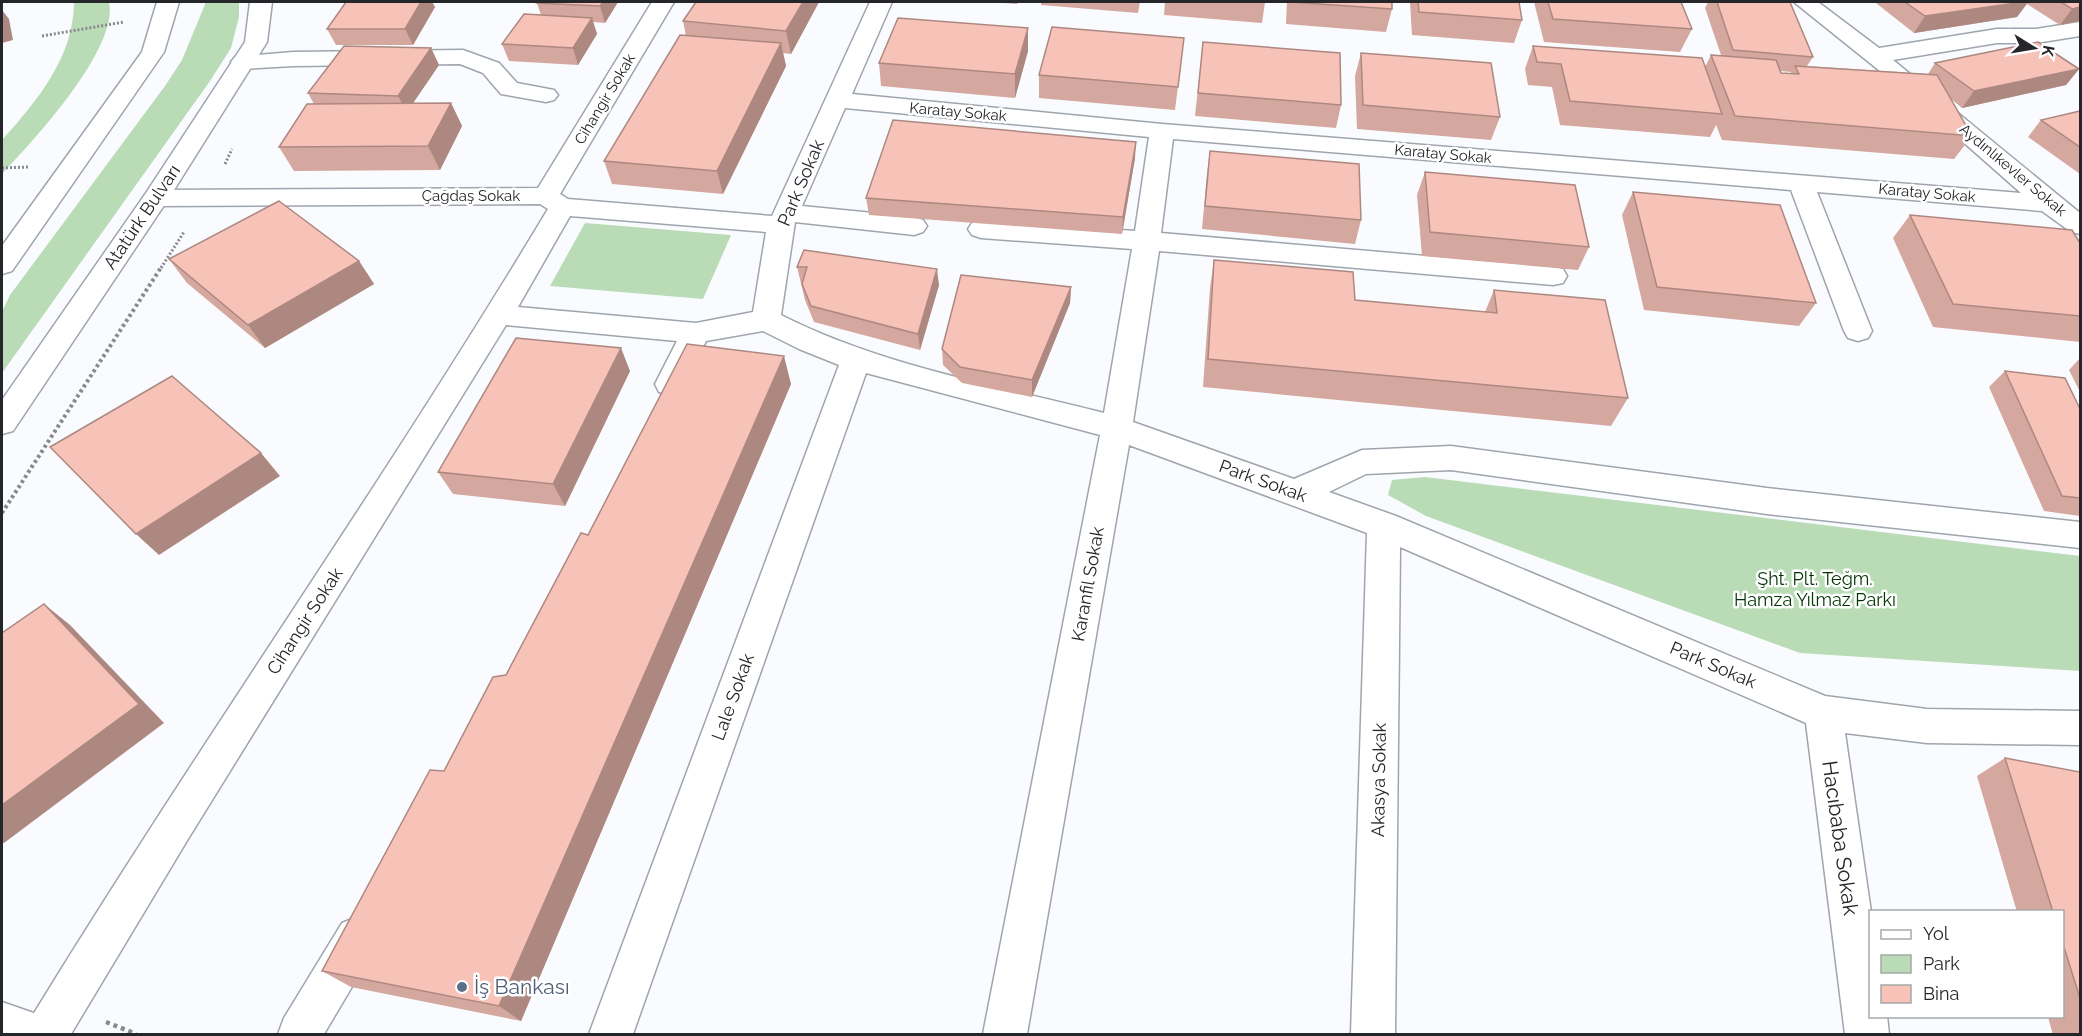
<svg xmlns="http://www.w3.org/2000/svg" width="2082" height="1036" font-family="Raleway,sans-serif">
	<rect width="100%" height="100%" fill="#f9fbff"/>
	<g fill="#b9dbb6">
		<path d="M74 2H109C119 49 33 141 2 174V140C37 101 74 57 74 2Z"/>
		<polygon points="206,2 239,2 239,17 231,48 210,81 2,373 2,312 10,295 165,86 182,60"/>
		<polygon points="585,223 731,235 703,299 550,286"/>
		<polygon points="1425,477 2080,556 2080,671 1800,653 1426,516 1388,495 1392,480"/>
	</g>
	<g fill="none" stroke-linecap="round" stroke-linejoin="round">
		<defs>
			<g id="minor">
				<path d="M652 2H674L560 194 568 199 772 216 870 2H892L852 94 1162 124 2021 193 1911 96 1794 2H1818L1879 48 1997 29H2036L2080 22V36L2036 43H1997L1893 60 2080 213V234L2071 232 2042 211 1817 192 1872 331 1868 338 1858 341 1848 338 1844 331 1791 190 1173 139 1161 233 1553 267 1563 269 1567 276 1563 283 1553 285 1159 251 1133 422 1294 479 1362 450 1451 446 1767 488 2080 522V548L1767 514 1451 470 1366 474 1329 492 1396 516 1825 696 1927 709 2080 711V745L1927 743 1845 733 1871 912 1870 1016H1887L1889 1034H1845L1806 723 1400 547 1395 1034H1351L1367 533 1129 445 1027 1034H983L1100 435 866 373 633 1034H589L839 365 799 349 763 331 706 341 681 392 670 395 659 392 655 384 677 341 506 325 188 839 71 1034H25L31 1018C198 745 383 484 548 209L540 204 156 206 147 204 143 198 147 192 156 190 538 188ZM845 108 1149 137 1135 231 981 220 972 223 968 229 972 235 981 238 1132 249 1104 413C997 386 879 365 781 315L795 222 914 235 923 232 927 226 923 220 914 217 802 206ZM570 216 766 232 753 312 696 323 518 307Z"/>
				<polygon points="463,50 499,63 517,83 554,90 558,95 554,100 546,102 501,94 483,73 460,64 293,66 243,69 235,67 231,62 235,57 293,52"/>
				<polygon points="357,917 372,923 378,938 372,953 324,1034 278,1034 284,1018 342,923"/>
			</g>
			<g id="major">
				<polygon points="157,2 179,2 164,52 12,271 2,274 2,246 142,52"/>
				<polygon points="250,2 272,2 267,42 169,198 13,431 2,434 2,400 146,193 245,42"/>
				<polygon points="2,1002 48,1018 54,1034 2,1034"/>
			</g>
		</defs>
		<use href="#minor" stroke="#9fa5ad" stroke-width="3"/>
		<use href="#major" stroke="#9fa5ad" stroke-width="3"/>
		<g stroke="#87898d" stroke-width="3" stroke-dasharray="2 2" stroke-linecap="butt">
			<polyline points="42,36 124,22"/>
			<polyline points="225,164 232,149"/>
			<polyline points="2,168 28,167"/>
			<polyline points="161,268 184,232"/>
		</g>
		<polyline stroke="#87898d" stroke-width="4" stroke-dasharray="3 3" stroke-linecap="butt" points="2,513 162,266"/>
		<polyline stroke="#87898d" stroke-width="4.5" stroke-dasharray="4 4" stroke-linecap="butt" points="106,1022 136,1034"/>
		<use href="#minor" fill="#fff" fill-rule="evenodd"/>
		<use href="#major" fill="#fff" fill-rule="evenodd"/>
	</g>
	<g fill="#d4a89e" fill-rule="evenodd">
		<polygon points="346,2 432,2 435,7 413,45 336,45 327,29"/>
		<polygon points="618,2 605,23 593,22 597,34 578,65 509,61 502,44 541,15 537,3"/>
		<polygon points="696,2 819,2 791,54 783,53 786,66 723,194 612,184 604,161 686,36 683,21"/>
		<polygon points="990,2 1018,2 1017,4"/>
		<polygon points="1041,2 1140,2 1138,13 1041,5"/>
		<polygon points="1165,2 1265,2 1262,23 1164,15"/>
		<polygon points="1287,2 1392,2 1392,9 1386,32 1286,24"/>
		<polygon points="1410,2 1519,2 1522,20 1514,43 1412,35"/>
		<polygon points="1534,2 1681,2 1692,29 1680,52 1544,42"/>
		<path d="M1708 2H1790L1813 57 1807 66 1928 74 1935 63 2079 69 2066 85 1962 108 1951 99 1972 136 1954 159 1722 140 1716 125 1710 137 1560 125 1552 87 1528 85 1525 69 1533 46 1705 67 1711 55H1721L1705 8ZM1781 71 1791 72V74L1781 73Z"/>
		<polygon points="1877,2 2080,2 2080,21 2060,25 2027,4 2017,17 1914,33 1876,3"/>
		<polygon points="1028,28 1028,51 1015,98 881,86 879,63"/>
		<polygon points="1184,38 1175,110 1039,98 1039,75"/>
		<polygon points="1203,42 1341,105 1336,128 1195,116"/>
		<polygon points="431,48 439,65 413,103 451,103 462,126 440,170 294,171 279,147 314,104 308,93"/>
		<polygon points="1361,53 1500,117 1491,140 1357,129 1355,76"/>
		<polygon points="2080,111 2080,174 2028,137 2041,120"/>
		<polygon points="1210,151 1361,220 1355,244 1202,229 1207,174"/>
		<polygon points="1135,158 1122,234 869,215 866,198"/>
		<polygon points="1425,172 1589,247 1578,270 1422,256 1417,195"/>
		<polygon points="1633,192 1816,303 1799,326 1644,310 1622,215"/>
		<polygon points="1910,215 2080,243 2080,342 1933,327 1893,238"/>
		<polygon points="804,250 939,285 920,350 814,322 805,300 797,267"/>
		<polygon points="169,259 359,261 374,284 265,348 187,283"/>
		<polygon points="1214,260 1355,300 1485,312 1494,290 1628,398 1611,426 1203,387 1210,288"/>
		<polygon points="1071,287 1070,303 1032,397 962,383 943,365 942,349"/>
		<polygon points="2080,358 2080,392 2069,370"/>
		<polygon points="630,371 565,506 453,494 438,472"/>
		<polygon points="2005,371 2080,409 2080,516 2044,511 1989,387"/>
		<polygon points="791,384 521,1021 351,987 322,971 444,771 506,675 588,535"/>
		<polygon points="2005,758 2080,772 2080,1035 2053,1035 2048,1017 2062,1017 2062,912 2017,912 1977,776"/>
	</g>
	<g fill="#ad8881">
		<polygon points="421,2 432,2 435,7 413,45 405,29"/>
		<polygon points="603,2 618,2 605,23 600,6"/>
		<polygon points="803,2 819,2 791,54 786,31"/>
		<polygon points="2023,2 2028,2 2017,17 1914,33 1925,16"/>
		<polygon points="2080,7 2080,21 2060,25 2072,9"/>
		<polygon points="2,10 9,19 13,40 2,43"/>
		<polygon points="592,18 597,34 578,65 573,48"/>
		<polygon points="1028,28 1028,51 1015,98 1015,74"/>
		<polygon points="781,43 786,66 723,194 717,171"/>
		<polygon points="431,48 439,65 407,112 398,96"/>
		<polygon points="2079,69 2066,85 1962,108 1974,91"/>
		<polygon points="451,103 462,126 440,170 428,146"/>
		<polygon points="1136,142 1135,158 1122,234 1123,217"/>
		<polygon points="359,261 374,284 265,348 248,325"/>
		<polygon points="937,269 939,285 920,350 918,334"/>
		<polygon points="1071,287 1070,303 1032,397 1032,380"/>
		<polygon points="621,348 630,371 565,506 553,484"/>
		<polygon points="784,356 791,384 521,1021 499,1006"/>
		<polygon points="261,453 280,476 159,555 136,534"/>
		<polygon points="44,604 70,625 164,723 4,843 2,842 2,805"/>
	</g>
	<g fill="#f7c3b8" stroke="#ad8881" stroke-width="1.5">
		<polygon points="346,2 421,2 405,29 327,29"/>
		<polygon points="538,2 603,2 600,6 537,3"/>
		<polygon points="696,2 803,2 786,31 683,21"/>
		<polygon points="1290,2 1392,2 1392,9"/>
		<polygon points="1418,2 1519,2 1522,20 1419,12"/>
		<polygon points="1548,2 1681,2 1692,29 1553,19"/>
		<polygon points="1717,2 1790,2 1813,57 1733,50"/>
		<polygon points="1905,2 2023,2 1925,16"/>
		<polygon points="2061,2 2080,2 2080,7 2072,9"/>
		<polygon points="524,14 592,18 573,48 502,44"/>
		<polygon points="898,18 1028,28 1015,74 879,63"/>
		<polygon points="1052,27 1184,38 1178,87 1039,75"/>
		<polygon points="680,35 781,43 717,171 604,161"/>
		<polygon points="1203,42 1340,53 1341,105 1198,93"/>
		<polygon points="2038,42 2079,69 1974,91 1935,63"/>
		<polygon points="344,46 431,48 398,96 308,93"/>
		<polygon points="1533,46 1702,58 1722,114 1570,101 1561,64 1537,62"/>
		<polygon points="1361,53 1491,63 1500,117 1363,105"/>
		<polygon points="1711,55 1776,60 1781,73 1799,74 1795,66 1937,75 1972,136 1735,116"/>
		<polygon points="451,103 428,146 279,147 307,104"/>
		<polygon points="2080,111 2080,147 2041,120"/>
		<polygon points="893,120 1136,142 1123,217 866,198"/>
		<polygon points="1210,151 1359,164 1361,220 1205,206"/>
		<polygon points="1425,172 1575,185 1589,247 1430,232"/>
		<polygon points="1633,192 1780,205 1816,303 1657,287"/>
		<polygon points="279,201 359,261 248,325 169,259"/>
		<polygon points="1910,215 2072,230 2080,243 2080,316 1953,304"/>
		<polygon points="804,250 937,269 918,334 811,306 802,284 807,267 797,267"/>
		<polygon points="1214,260 1353,272 1355,300 1497,313 1494,290 1605,300 1628,398 1208,359"/>
		<polygon points="961,275 1071,287 1032,380 960,367 942,349"/>
		<polygon points="516,338 621,348 553,484 438,472"/>
		<polygon points="687,344 784,356 499,1006 322,971 430,770 444,771 493,677 506,675 581,533 588,535"/>
		<polygon points="2005,371 2065,378 2080,409 2080,498 2062,496"/>
		<polygon points="172,376 261,453 136,534 50,447"/>
		<polygon points="44,604 139,704 2,805 2,633"/>
		<polygon points="2005,758 2080,772 2080,998 2062,941 2062,912 2053,912"/>
	</g>
	<circle fill="#5c6f8a" stroke="#fff" stroke-width="2" cx="462" cy="987" r="6"/>
	<g text-anchor="middle" stroke-width="5" stroke-linejoin="round" paint-order="stroke">
		<g font-size="15" fill="#242629" stroke="#fff">
			<text transform="translate(605 99) rotate(-59)" y="5">Cihangir Sokak</text>
			<text transform="translate(958 112) rotate(5)" y="5">Karatay Sokak</text>
			<text transform="translate(1443 154) rotate(5)" y="5">Karatay Sokak</text>
			<text transform="translate(2013 170) rotate(40)" y="5">Aydınlıkevler Sokak</text>
			<text transform="translate(1927 193) rotate(5)" y="5">Karatay Sokak</text>
			<text x="471" y="201">Çağdaş Sokak</text>
		</g>
		<g font-size="18" fill="#242629" stroke="#fff">
			<text transform="translate(801 183) rotate(-67)" y="6">Park Sokak</text>
			<text transform="translate(142 217) rotate(-56)" y="6">Atatürk Bulvarı</text>
			<text transform="translate(1263 481) rotate(20)" y="6">Park Sokak</text>
			<text transform="translate(1088 584) rotate(-80)" y="6">Karanfil Sokak</text>
			<text transform="translate(305 621) rotate(-57)" y="6">Cihangir Sokak</text>
			<text transform="translate(1713 665) rotate(23)" y="6">Park Sokak</text>
			<text transform="translate(733 697) rotate(-70)" y="6">Lale Sokak</text>
			<text transform="translate(1379 780) rotate(-89)" y="6">Akasya Sokak</text>
		</g>
		<g font-size="18" fill="#023402" stroke="#fff">
			<text x="1815" y="585">Şht. Plt. Teğm.<tspan x="1815" dy="21">Hamza Yılmaz Parkı</tspan></text>
		</g>
		<g font-size="21" fill="#242629" stroke="#fff">
			<text transform="translate(1840 838) rotate(82)" y="7">Hacıbaba Sokak</text>
		</g>
		<g font-size="21" fill="#4e5e75" stroke="#fff" text-anchor="start">
			<text x="474" y="994">İş Bankası</text>
		</g>
	</g>
	<rect width="2082" height="1036" fill="none" stroke="#242629" stroke-width="6"/>
	<rect x="1869" y="910" width="195" height="108" fill="#ffffff" stroke="#a7a8a9" stroke-width="1.5"/>
	<rect x="1881" y="930" width="30" height="9" fill="#ffffff" stroke="#a7a8a9" stroke-width="1.5"/>
	<text x="1923" y="940" font-size="18" fill="#242629">Yol</text>
	<rect x="1881" y="955" width="30" height="18" fill="#b9dbb6" stroke="#a7a8a9" stroke-width="1.5"/>
	<text x="1923" y="970" font-size="18" fill="#242629">Park</text>
	<rect x="1881" y="985" width="30" height="18" fill="#f7c3b8" stroke="#a7a8a9" stroke-width="1.5"/>
	<text x="1923" y="1000" font-size="18" fill="#242629">Bina</text>
	<g transform="translate(2034 48) rotate(101)" stroke="#ffffff" stroke-width="4.5" paint-order="stroke">
	<path d="M0-4.5L10 22L0 15L-10 22Z" fill="#242629"/>
	<text y="-9" font-size="16" font-weight="bold" text-anchor="middle" fill="#242629">K</text>
	</g>
</svg>
